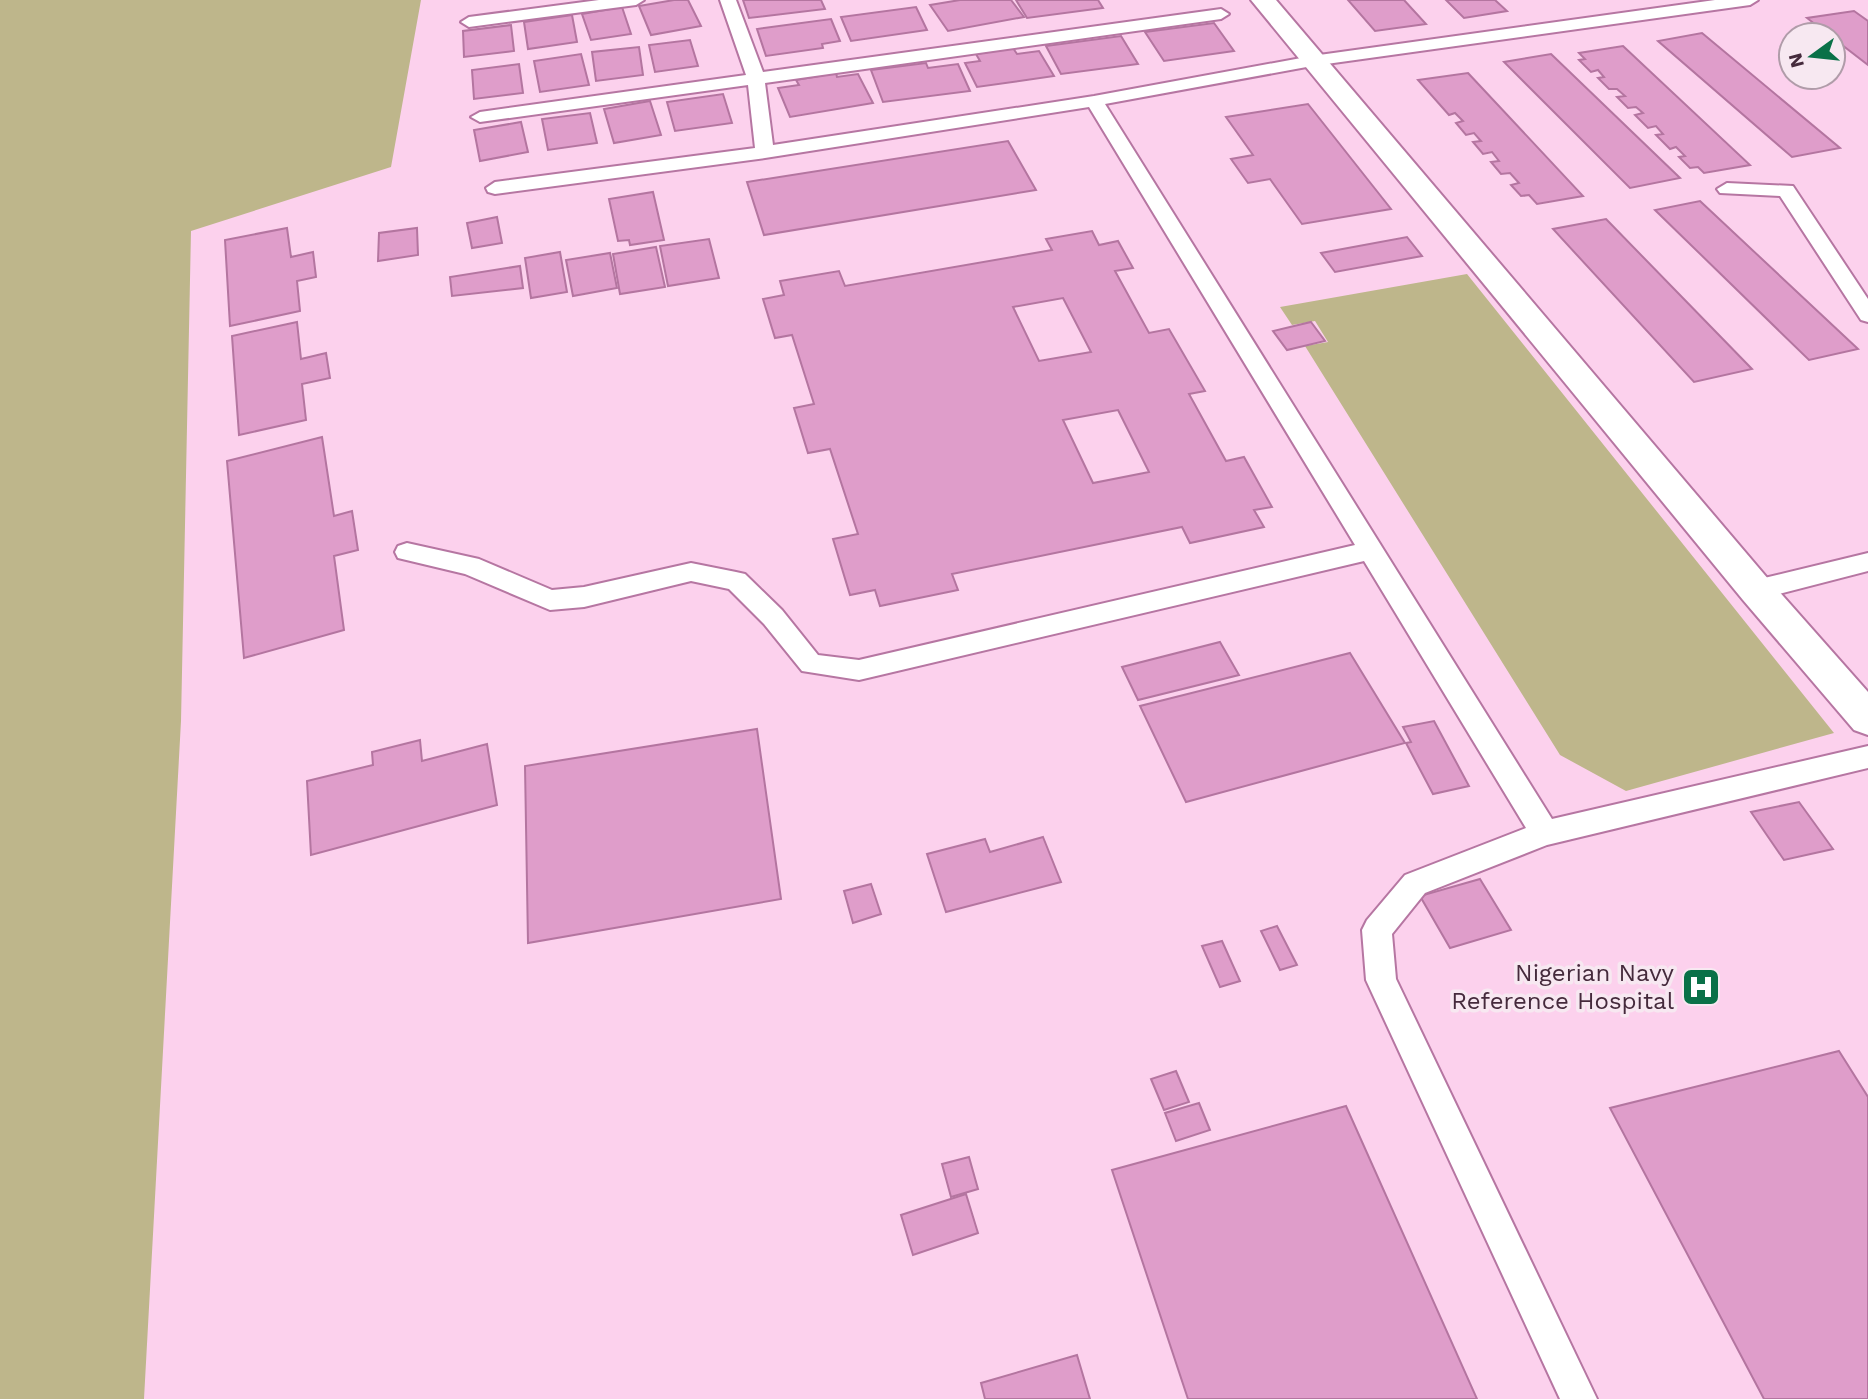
<svg xmlns="http://www.w3.org/2000/svg" width="1868" height="1399" font-family="'Work Sans',sans-serif">
	<rect width="100%" height="100%" fill="#fcd1ed"/>
	<g fill="#beb68b">
		<polygon points="0,0 421,0 391,167 191,231 181,721 144,1399 0,1399"/>
		<polygon points="1467,274 1834,733 1626,791 1560,755 1305,346 1328,342 1315,321 1292,325 1280,307"/>
	</g>
	<g fill="#df9dca" stroke="#b475a0" stroke-width="2" fill-rule="evenodd">
		<polygon points="674,0 688,0 701,26 651,35 639,6"/>
		<polygon points="743,0 821,0 825,9 749,18"/>
		<polygon points="960,0 1011,0 1024,17 948,31 930,5"/>
		<polygon points="1016,0 1098,0 1103,8 1027,18"/>
		<polygon points="1348,0 1404,0 1426,24 1375,31"/>
		<polygon points="1446,0 1495,0 1507,11 1464,18"/>
		<polygon points="622,7 631,34 591,40 582,14"/>
		<polygon points="916,7 927,30 851,41 841,17"/>
		<polygon points="1854,11 1868,21 1868,65 1833,38 1833,35 1829,35 1807,18"/>
		<polygon points="572,15 577,42 528,49 524,22"/>
		<polygon points="831,19 840,41 822,44 823,48 766,56 757,29"/>
		<polygon points="1214,23 1234,51 1164,61 1145,32"/>
		<polygon points="511,25 514,51 464,57 463,31"/>
		<polygon points="1702,33 1840,148 1792,157 1658,41"/>
		<polygon points="1121,36 1138,64 1061,74 1046,46"/>
		<polygon points="690,40 698,66 655,72 649,45"/>
		<polygon points="1623,46 1750,165 1704,173 1698,167 1690,168 1679,157 1685,156 1676,147 1670,149 1656,135 1663,134 1656,126 1648,128 1635,115 1643,113 1636,107 1628,108 1617,97 1625,96 1617,89 1609,89 1598,78 1604,77 1598,70 1591,72 1579,60 1585,59 1579,53"/>
		<polygon points="639,47 643,75 596,81 592,52"/>
		<polygon points="1013,48 1017,54 1039,51 1054,76 977,87 965,63 980,61 976,54"/>
		<polygon points="581,54 589,85 540,92 534,61"/>
		<polygon points="1551,54 1680,178 1630,188 1504,62"/>
		<polygon points="926,63 928,68 958,64 970,91 883,102 871,70"/>
		<polygon points="519,64 523,93 474,99 472,70"/>
		<polygon points="836,73 837,77 858,74 873,103 790,117 778,88 799,85 796,80"/>
		<polygon points="1468,73 1583,196 1537,204 1529,195 1521,196 1511,185 1519,183 1510,173 1501,174 1491,162 1499,161 1492,152 1483,154 1473,142 1481,141 1474,133 1466,135 1456,123 1463,121 1455,113 1449,115 1418,80"/>
		<polygon points="723,94 732,123 675,131 667,102"/>
		<polygon points="650,101 661,135 614,143 604,109"/>
		<polygon points="1308,104 1391,209 1302,224 1270,179 1248,183 1231,159 1253,155 1226,117"/>
		<polygon points="590,113 597,143 548,150 542,119"/>
		<polygon points="521,122 528,152 480,161 474,130"/>
		<polygon points="1008,141 1036,190 764,235 747,182"/>
		<polygon points="653,192 664,240 630,245 629,240 618,241 609,199"/>
		<polygon points="1700,201 1858,349 1809,360 1655,210"/>
		<polygon points="497,217 502,243 472,248 467,223"/>
		<polygon points="1606,219 1752,369 1694,382 1553,229"/>
		<polygon points="287,228 291,257 313,252 316,277 297,281 300,311 230,326 225,240"/>
		<polygon points="417,228 418,255 378,261 379,233"/>
		<path d="M1092 231 1099 245 1118 241 1133 268 1115 271 1149 333 1169 329 1205 391 1189 394 1226 461 1244 457 1272 507 1254 510 1264 527 1190 543 1182 527 952 574 958 590 880 606 875 590 850 595 833 539 858 534 830 449 808 453 794 408 814 404 792 335 775 338 763 299 784 295 780 281 839 271 845 286 1052 250 1046 239ZM1063 298 1091 352 1039 361 1013 307ZM1118 410 1149 472 1093 483 1063 420Z"/>
		<polygon points="1407,237 1422,256 1335,272 1321,253"/>
		<polygon points="709,239 719,278 668,286 660,246"/>
		<polygon points="656,247 665,287 620,294 613,254"/>
		<polygon points="560,252 567,292 531,298 525,258"/>
		<polygon points="610,253 617,288 573,296 566,260"/>
		<polygon points="520,266 523,288 452,296 450,277"/>
		<polygon points="297,322 301,359 326,353 330,378 302,384 306,420 239,435 232,336"/>
		<polygon points="1311,322 1325,341 1287,350 1273,331"/>
		<polygon points="322,437 334,516 352,511 358,550 334,556 344,630 244,658 227,461"/>
		<polygon points="1220,642 1239,675 1138,700 1122,667"/>
		<polygon points="1350,653 1405,743 1186,802 1140,706"/>
		<polygon points="1434,721 1469,786 1433,794 1406,743 1411,742 1403,727"/>
		<polygon points="757,729 781,899 528,943 525,766"/>
		<polygon points="420,740 422,761 487,744 497,805 311,855 307,781 373,765 372,752"/>
		<polygon points="1799,802 1833,849 1784,860 1751,812"/>
		<polygon points="1043,837 1061,882 946,912 927,854 985,839 990,852"/>
		<polygon points="1480,879 1511,930 1450,948 1420,896"/>
		<polygon points="871,884 881,914 853,923 844,891"/>
		<polygon points="1277,926 1297,965 1280,970 1261,931"/>
		<polygon points="1222,941 1240,981 1220,987 1202,946"/>
		<polygon points="1839,1051 1868,1097 1868,1399 1764,1399 1610,1108"/>
		<polygon points="1176,1071 1189,1102 1164,1110 1151,1079"/>
		<polygon points="1199,1103 1210,1130 1176,1141 1165,1113"/>
		<polygon points="1346,1106 1477,1399 1188,1399 1112,1170"/>
		<polygon points="969,1157 978,1189 951,1197 942,1164"/>
		<polygon points="966,1194 978,1233 913,1255 901,1215"/>
		<polygon points="1077,1355 1090,1399 985,1399 981,1383"/>
	</g>
	<g fill="none" stroke-linecap="round" stroke-linejoin="round">
		<defs>
			<g id="lane">
				<polygon points="599,0 644,0 636,5 469,27 461,22 469,17"/>
				<polygon points="720,0 736,0 763,72 1221,9 1229,14 1221,19 765,83 773,145 1094,96 1312,56 1715,0 1758,0 1750,5 1312,66 1105,104 1552,819 1868,746 1868,768 1547,845 1425,893 1392,934 1396,979 1597,1399 1560,1399 1366,980 1362,930 1367,920 1405,875 1526,828 1364,561 859,680 802,671 764,624 729,589 691,581 584,607 550,610 465,574 398,558 395,552 398,546 407,543 479,559 552,590 584,587 691,563 736,572 745,574 782,610 818,655 859,660 1355,545 1089,107 765,158 495,194 488,192 486,188 495,182 755,148 748,85 480,122 471,117 480,112 746,75"/>
				<polygon points="1727,183 1793,186 1868,299 1868,322 1861,320 1780,196 1720,193 1717,189"/>
				<polygon points="1868,553 1868,571 1756,600 1747,597 1744,590 1747,583 1756,580"/>
			</g>
			<polygon id="street" points="1251,0 1276,0 1769,580 1868,692 1868,735 1854,730 1743,600"/>
		</defs>
		<use href="#lane" stroke="#b676a2" stroke-width="4"/>
		<use href="#street" stroke="#b676a2" stroke-width="4"/>
		<use href="#lane" fill="#fff" fill-rule="evenodd"/>
		<use href="#street" fill="#fff" fill-rule="evenodd"/>
	</g>
	<defs>
		<symbol id="hospital-square" viewBox="-11 -11 22 22"><rect x="-9" y="-9" width="18" height="18" rx="4" fill="#0a7148" stroke="#f7e8f1"/><path d="M-5-5h3v3.5h4V-5h3V5h-3V1.5h-4V5h-3Z" fill="#fff"/></symbol>
	</defs>
	<g fill-rule="evenodd">
		<use href="#hospital-square" x="1679" y="965" width="44" height="44"/>
	</g>
	<g text-anchor="middle" stroke-width="7" stroke-linejoin="round" paint-order="stroke">
		<g font-size="24" fill="#452a3c" stroke="#f7e8f1" text-anchor="end">
			<text x="1674" y="981">Nigerian Navy<tspan x="1674" dy="28">Reference Hospital</tspan></text>
		</g>
	</g>
	<g transform="translate(1812 56) rotate(255)"><circle r="33" fill="#f7e8f1" stroke="#b09ca9" stroke-width="2"/>
	<path d="M0-5L12 26L0 18L-12 26Z" fill="#0a7148"/>
	<text y="-10" font-size="19" font-weight="bold" text-anchor="middle" fill="#452a3c">N</text>
	</g>
</svg>
